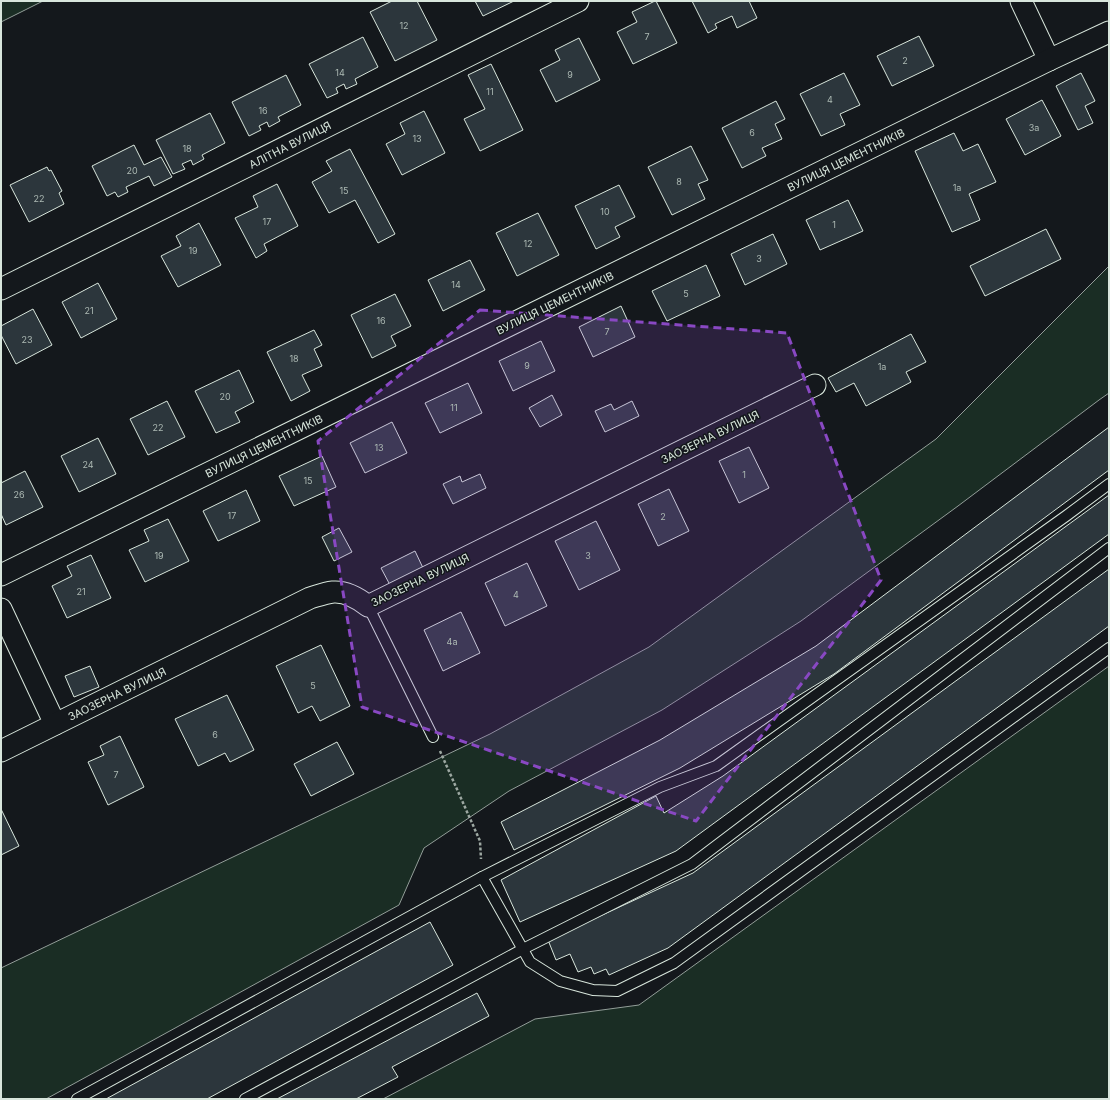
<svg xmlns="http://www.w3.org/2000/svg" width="1110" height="1100" font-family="Inter,sans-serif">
	<rect width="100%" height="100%" fill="#14181c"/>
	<g fill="#1a2d24" stroke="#939e99">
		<polygon points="1,1 43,1 1,22"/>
		<polygon points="1109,266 1109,393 1099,400 958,506 801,621 662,710 509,791 424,848 399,905 46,1099 1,1099 1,968 490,734 649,647 936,439"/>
		<polygon points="1109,666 1109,1099 383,1099 535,1019 639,1005"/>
	</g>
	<g fill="#2c363c" stroke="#d8e6dc">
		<polygon points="392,1 417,1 437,40 395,61 370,12"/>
		<polygon points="475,1 514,1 483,16"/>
		<polygon points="655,1 656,1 677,43 633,64 617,32 637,22 632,12"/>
		<polygon points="692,1 749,1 757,18 737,28 732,16 715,24 717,28 708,33"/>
		<polygon points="919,36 934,66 892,86 877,56"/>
		<polygon points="363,37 378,67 355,79 357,84 346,89 344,84 336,88 338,93 327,98 309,64"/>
		<polygon points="579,38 600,80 556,102 540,70 560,60 555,50"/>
		<polygon points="491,64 523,130 480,151 464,119 485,109 468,75"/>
		<polygon points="844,73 860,105 840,114 845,125 821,136 800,94"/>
		<polygon points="1081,73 1095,101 1085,106 1093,123 1078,130 1056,86"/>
		<polygon points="286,75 301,105 278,117 280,121 269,127 267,122 259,126 261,130 249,136 232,102"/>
		<polygon points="1042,100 1061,136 1025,155 1006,119"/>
		<polygon points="776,101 785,119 775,124 782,139 762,148 766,156 742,168 722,128"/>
		<polygon points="424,111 445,153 402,175 386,144 405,134 400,123"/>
		<polygon points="210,113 225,143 202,155 204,159 193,165 191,160 182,164 185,169 173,174 156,140"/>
		<polygon points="954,133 963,151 978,144 996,182 969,194 980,220 952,232 915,151"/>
		<polygon points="134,145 144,165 161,157 172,177 154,186 149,176 126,187 128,192 118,197 115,192 107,196 92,166"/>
		<polygon points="691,146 708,180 698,184 705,199 672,215 648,167"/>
		<polygon points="350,149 395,234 378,243 355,200 329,213 312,182 332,171 326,161"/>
		<polygon points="47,167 49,171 51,170 62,191 59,193 64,204 29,222 10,185"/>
		<polygon points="277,184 298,226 264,244 267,251 256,258 235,218 258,207 253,196"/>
		<polygon points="619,185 635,217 615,227 620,237 596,249 575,206"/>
		<polygon points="848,200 863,231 820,250 806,220"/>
		<polygon points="538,213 559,255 517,276 496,233"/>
		<polygon points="199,223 221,265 178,287 161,256 181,246 176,236"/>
		<polygon points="1046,229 1061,259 985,296 970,266"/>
		<polygon points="773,234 787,264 745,285 731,254"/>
		<polygon points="470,260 485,290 443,311 428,280"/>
		<polygon points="706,265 720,296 667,321 652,291"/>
		<polygon points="98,283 117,319 81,338 62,302"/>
		<polygon points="395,294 411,326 391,336 396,346 372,358 351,315"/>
		<polygon points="621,306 635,337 593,357 579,327"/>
		<polygon points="33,309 52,345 16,364 1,335 1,326"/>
		<polygon points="314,330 322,345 314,349 322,366 302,375 310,391 291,401 267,352"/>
		<polygon points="911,334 926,362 906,372 911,382 866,406 854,383 836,392 828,378"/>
		<polygon points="541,341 555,371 513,391 499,361"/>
		<polygon points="239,370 254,402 235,412 240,422 216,433 195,391"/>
		<polygon points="468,383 482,413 440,433 425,403"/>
		<polygon points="552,395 562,415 540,427 529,408"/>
		<polygon points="167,401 185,437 148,455 130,419"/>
		<polygon points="632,401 639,416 605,432 595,411 611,404 614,410"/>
		<polygon points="392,422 407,453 365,473 350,443"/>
		<polygon points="1109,427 1109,470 834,674 680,768 514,850 501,822 660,740 816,646"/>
		<polygon points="98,438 116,474 79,492 61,456"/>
		<polygon points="749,447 769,488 739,503 719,461"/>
		<polygon points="322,456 336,487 294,506 279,476"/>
		<polygon points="25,471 43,507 6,525 1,514 1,483"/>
		<polygon points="480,474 486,488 453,504 443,484 460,476 462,482"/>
		<polygon points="669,489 689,531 658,546 638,504"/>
		<polygon points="246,490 260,521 218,541 203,511"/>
		<polygon points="1109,495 1109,534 676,851 520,922 501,880 656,796 664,813 723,776"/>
		<polygon points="168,519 189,561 145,582 129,550 149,541 144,530"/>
		<polygon points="596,521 620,570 579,590 555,541"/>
		<polygon points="339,528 352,552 334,561 322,537"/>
		<polygon points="415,551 423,568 390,585 381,568"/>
		<polygon points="91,555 111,598 67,618 52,586 72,576 67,566"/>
		<polygon points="527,563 547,606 505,626 485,583"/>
		<polygon points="1109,569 1109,626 668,948 609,975 606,969 594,974 591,967 578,972 570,954 556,960 548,940 693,873"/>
		<polygon points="461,612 480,653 443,671 424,630"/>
		<polygon points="321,645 350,706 320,721 312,706 298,713 276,666"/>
		<polygon points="90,666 99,687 74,697 65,676"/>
		<polygon points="227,695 254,750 230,762 225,753 198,766 175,719"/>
		<polygon points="120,736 144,787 108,805 88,762 104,755 100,746"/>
		<polygon points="337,742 354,774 311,796 294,764"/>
		<polygon points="1,809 19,846 1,855"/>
		<polygon points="430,922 453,965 207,1099 106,1099"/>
		<polygon points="477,993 489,1016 392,1067 398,1077 356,1099 277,1099"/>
	</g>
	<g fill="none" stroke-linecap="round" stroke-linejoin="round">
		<defs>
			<g id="lane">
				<polyline points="368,606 433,737"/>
				<polyline points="482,877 530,962 560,981 593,990 617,991 674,963 1109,648"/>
				<polyline points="77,1099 482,877 660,787 716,766 1066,516 1109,484"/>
				<polyline points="245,1099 523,949 692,864 1109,548"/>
			</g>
			<g id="street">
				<polyline points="1021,1 1049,60"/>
				<polyline points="1,289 578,1"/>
				<polyline points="1,575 1049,60 1109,32"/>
				<polyline points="1,609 55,724"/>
				<path d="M1 751 310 598C317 596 325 593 333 592 346 591 358 598 368 606L815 385"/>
			</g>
		</defs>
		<use href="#lane" stroke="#d8e6dc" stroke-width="12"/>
		<use href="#street" stroke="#d8e6dc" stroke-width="23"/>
		<polyline stroke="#9da8a2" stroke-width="2.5" stroke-dasharray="3 2" stroke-linecap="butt" points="440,751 480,841 481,859"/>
		<use href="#lane" stroke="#14181c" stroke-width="10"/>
		<use href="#street" stroke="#14181c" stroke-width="21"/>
	</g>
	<path fill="#8948c3" fill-opacity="0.2" stroke="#8948c3" stroke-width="3" stroke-dasharray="8 5" stroke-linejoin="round" d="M480 310 787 333 881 580 696 821 362 707 318 441Z"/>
	<g text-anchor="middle" stroke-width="3" stroke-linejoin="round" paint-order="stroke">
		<g font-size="9" fill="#adbab4">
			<text x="404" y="29">12</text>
			<text x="647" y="40">7</text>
			<text x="905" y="64">2</text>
			<text x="340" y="76">14</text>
			<text x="570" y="78">9</text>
			<text x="490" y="95">11</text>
			<text x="830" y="103">4</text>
			<text x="263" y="114">16</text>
			<text x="1034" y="131">3а</text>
			<text x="752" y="136">6</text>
			<text x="417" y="142">13</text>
			<text x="187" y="152">18</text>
			<text x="132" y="174">20</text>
			<text x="679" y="185">8</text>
			<text x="957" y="191">1а</text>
			<text x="344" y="194">15</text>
			<text x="39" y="202">22</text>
			<text x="605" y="215">10</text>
			<text x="267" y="225">17</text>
			<text x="834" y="228">1</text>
			<text x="528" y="247">12</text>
			<text x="193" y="254">19</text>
			<text x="759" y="262">3</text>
			<text x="456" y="288">14</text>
			<text x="686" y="297">5</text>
			<text x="89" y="314">21</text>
			<text x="381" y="324">16</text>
			<text x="607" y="335">7</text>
			<text x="27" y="343">23</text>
			<text x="294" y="362">18</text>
			<text x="527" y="369">9</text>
			<text x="882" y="370">1а</text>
			<text x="225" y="400">20</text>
			<text x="454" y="411">11</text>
			<text x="158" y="431">22</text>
			<text x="379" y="451">13</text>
			<text x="88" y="468">24</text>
			<text x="744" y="478">1</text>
			<text x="308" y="484">15</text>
			<text x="19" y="498">26</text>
			<text x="232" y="519">17</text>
			<text x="663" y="520">2</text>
			<text x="159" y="559">19</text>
			<text x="588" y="559">3</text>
			<text x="81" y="595">21</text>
			<text x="516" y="598">4</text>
			<text x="452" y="645">4а</text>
			<text x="313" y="689">5</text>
			<text x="215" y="738">6</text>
			<text x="116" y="778">7</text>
		</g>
		<g font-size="11" fill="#d8e6dc" stroke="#14181c">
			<text transform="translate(290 145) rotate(-27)" y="4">АЛІТНА ВУЛИЦЯ</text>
			<text transform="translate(846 160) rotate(-26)" y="4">ВУЛИЦЯ ЦЕМЕНТНИКІВ</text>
			<text transform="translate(555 303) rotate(-26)" y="4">ВУЛИЦЯ ЦЕМЕНТНИКІВ</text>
			<text transform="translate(710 437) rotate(-26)" y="4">ЗАОЗЕРНА ВУЛИЦЯ</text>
			<text transform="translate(264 446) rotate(-26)" y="4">ВУЛИЦЯ ЦЕМЕНТНИКІВ</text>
			<text transform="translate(420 580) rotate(-26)" y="4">ЗАОЗЕРНА ВУЛИЦЯ</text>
			<text transform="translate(117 694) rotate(-26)" y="4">ЗАОЗЕРНА ВУЛИЦЯ</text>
		</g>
	</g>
	<rect width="1110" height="1100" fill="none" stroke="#d8e6dc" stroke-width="4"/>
</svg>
